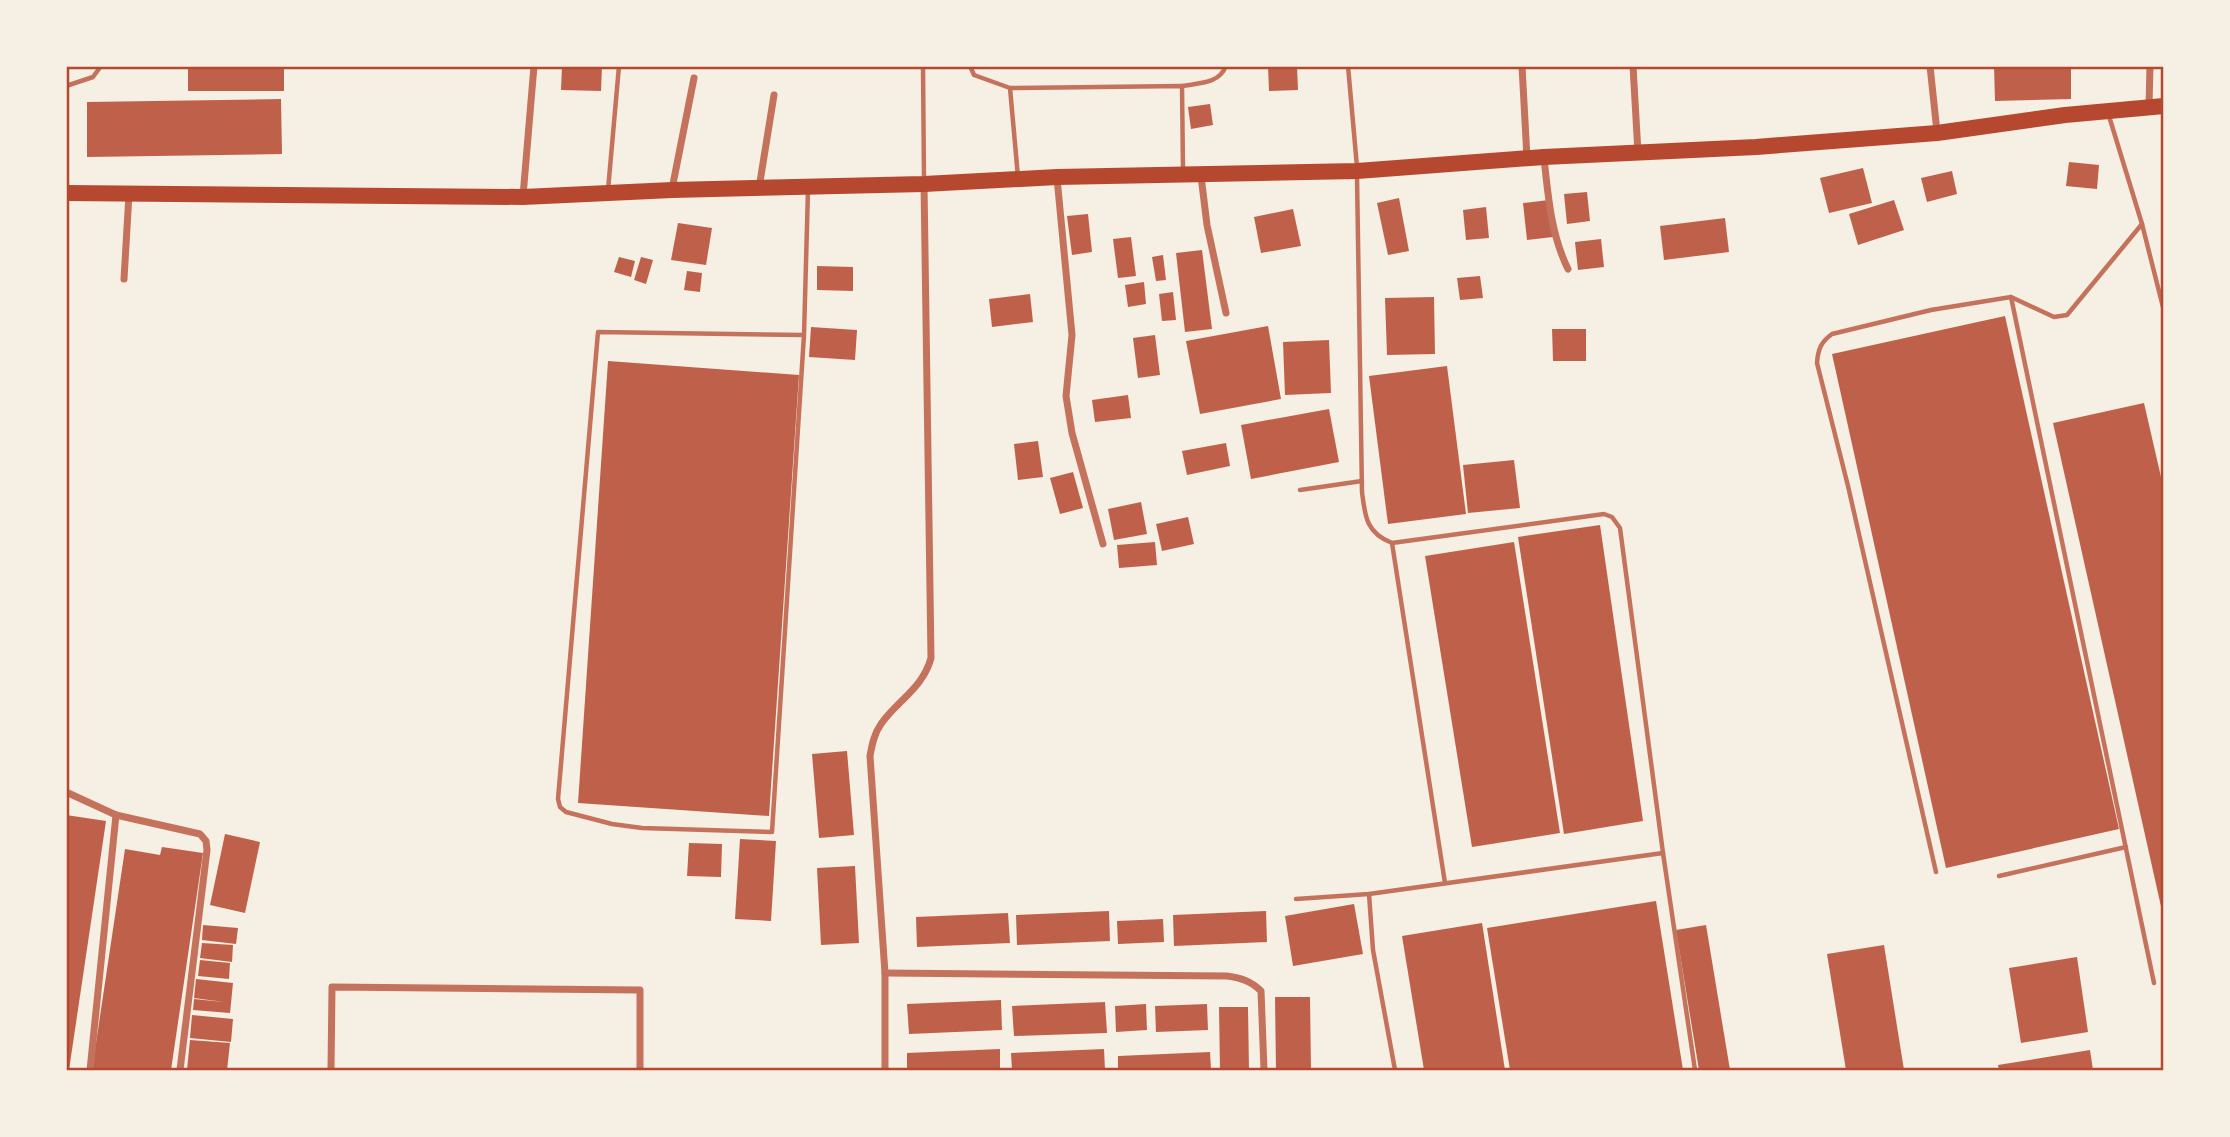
<svg xmlns="http://www.w3.org/2000/svg" width="2230" height="1137" font-family="'Noto Sans',sans-serif">
	<rect width="100%" height="100%" fill="#f6efe4"/>
	<g fill="#bf614a">
		<rect x="188" y="66" width="96" height="25"/>
		<polygon points="562,66 602,66 601,91 561,90"/>
		<polygon points="1268,66 1297,66 1298,90 1269,91"/>
		<polygon points="1994,66 2071,66 2071,99 1995,101"/>
		<polygon points="281,99 282,154 87,157 87,102"/>
		<polygon points="1210,104 1213,125 1191,129 1188,107"/>
		<polygon points="2069,162 2099,165 2097,189 2066,186"/>
		<polygon points="1863,168 1872,203 1829,213 1820,178"/>
		<polygon points="1952,171 1957,194 1927,202 1921,178"/>
		<polygon points="1587,192 1590,221 1567,224 1564,194"/>
		<polygon points="1399,198 1409,251 1388,255 1377,203"/>
		<polygon points="1549,200 1553,237 1527,240 1523,203"/>
		<polygon points="1894,200 1904,230 1858,245 1849,214"/>
		<polygon points="1486,207 1489,238 1466,240 1463,210"/>
		<polygon points="1293,209 1301,246 1261,253 1254,217"/>
		<polygon points="1088,214 1092,252 1072,255 1067,216"/>
		<polygon points="1725,218 1729,252 1664,260 1660,226"/>
		<polygon points="678,223 712,228 706,265 671,260"/>
		<polygon points="1131,237 1136,276 1118,278 1113,239"/>
		<polygon points="1601,239 1604,267 1578,270 1575,242"/>
		<polygon points="1202,250 1212,329 1185,332 1176,253"/>
		<polygon points="1163,255 1166,280 1156,281 1152,257"/>
		<polygon points="619,257 635,261 631,277 614,272"/>
		<polygon points="641,257 653,260 646,284 634,280"/>
		<polygon points="817,266 853,267 853,291 817,290"/>
		<polygon points="687,271 702,273 700,292 684,290"/>
		<polygon points="1480,276 1483,298 1460,300 1457,278"/>
		<polygon points="1144,282 1146,304 1128,307 1125,285"/>
		<polygon points="1173,292 1176,320 1162,321 1159,294"/>
		<polygon points="1030,294 1033,322 992,327 989,299"/>
		<polygon points="1434,297 1435,354 1387,355 1385,298"/>
		<polygon points="2005,316 2119,829 1946,868 1832,354"/>
		<polygon points="1268,326 1281,399 1200,414 1186,341"/>
		<polygon points="811,327 857,330 855,360 809,357"/>
		<polygon points="1552,329 1586,329 1586,361 1553,361"/>
		<polygon points="1155,335 1160,375 1138,378 1133,338"/>
		<polygon points="1329,340 1331,393 1285,395 1283,342"/>
		<polygon points="608,361 799,375 769,816 578,803"/>
		<polygon points="1447,366 1466,514 1388,524 1369,376"/>
		<polygon points="1128,395 1131,418 1095,422 1092,400"/>
		<polygon points="2144,403 2164,490 2162,911 2053,423"/>
		<polygon points="1329,409 1339,462 1251,479 1241,425"/>
		<polygon points="1038,441 1043,477 1018,480 1014,444"/>
		<polygon points="1226,443 1230,466 1187,475 1182,451"/>
		<polygon points="1514,460 1520,508 1468,513 1463,465"/>
		<polygon points="1073,472 1083,508 1060,514 1050,478"/>
		<polygon points="1141,502 1147,534 1114,540 1108,509"/>
		<polygon points="1188,517 1194,544 1162,551 1156,524"/>
		<polygon points="1600,525 1643,821 1564,834 1518,537"/>
		<polygon points="1155,542 1157,565 1119,568 1117,545"/>
		<polygon points="1514,542 1560,833 1472,847 1425,556"/>
		<polygon points="847,751 854,835 819,838 812,754"/>
		<polygon points="66,815 106,821 69,1070 66,1070"/>
		<polygon points="225,834 260,842 245,913 210,905"/>
		<polygon points="740,839 776,841 771,921 735,919"/>
		<polygon points="689,843 722,844 721,877 687,876"/>
		<polygon points="162,847 203,853 171,1070 92,1070 125,849 160,855"/>
		<polygon points="855,866 859,943 821,945 817,868"/>
		<polygon points="1656,901 1683,1070 1510,1070 1487,928"/>
		<polygon points="1354,904 1363,954 1293,966 1285,916"/>
		<polygon points="1109,911 1110,941 1017,945 1016,915"/>
		<polygon points="1266,911 1267,942 1174,946 1173,915"/>
		<polygon points="1008,913 1010,943 917,947 916,917"/>
		<polygon points="1163,919 1164,942 1118,944 1117,921"/>
		<polygon points="1482,923 1505,1070 1424,1070 1402,936"/>
		<polygon points="203,925 238,928 236,944 202,940"/>
		<polygon points="1706,925 1730,1070 1699,1070 1676,930"/>
		<polygon points="202,943 233,945 232,962 200,958"/>
		<polygon points="1884,945 1904,1070 1846,1070 1827,954"/>
		<polygon points="2077,957 2088,1032 2021,1043 2009,968"/>
		<polygon points="200,960 230,963 229,979 198,976"/>
		<polygon points="196,979 233,983 230,1013 193,1010 194,999 224,1002 194,998"/>
		<polygon points="1275,997 1310,997 1311,1070 1276,1070"/>
		<polygon points="1001,1000 1002,1030 909,1034 907,1004"/>
		<polygon points="1105,1002 1107,1033 1014,1036 1012,1006"/>
		<polygon points="1146,1004 1147,1030 1116,1032 1115,1006"/>
		<polygon points="1207,1004 1208,1030 1156,1032 1155,1006"/>
		<polygon points="1219,1007 1248,1007 1249,1070 1220,1070"/>
		<polygon points="192,1015 233,1019 231,1042 190,1038"/>
		<polygon points="190,1040 230,1043 227,1070 187,1070"/>
		<polygon points="1000,1049 1000,1070 907,1070 907,1053"/>
		<polygon points="1104,1049 1105,1070 1012,1070 1011,1053"/>
		<polygon points="2090,1050 2093,1070 1999,1070 1998,1065"/>
		<polygon points="1210,1052 1211,1070 1118,1070 1118,1056"/>
	</g>
	<g fill="none" stroke-linecap="round" stroke-linejoin="round">
		<g stroke="#c5725c" stroke-width="4.5">
			<polyline points="923,66 924,181"/>
			<polyline points="970,66 974,75 1010,88"/>
			<polyline points="1348,66 1357,167"/>
			<polyline points="66,86 93,77 101,66"/>
			<path d="M1182 86C1199 83 1219 84 1226 66"/>
			<polyline points="2109,116 2142,224 2164,311"/>
			<path d="M1357 176 1362 492C1365 516 1366 533 1392 543L1604 514 1612 517 1620 528 1663 853 1695 1070"/>
			<polyline points="1018,177 1010,88 1182,86 1183,170"/>
			<polyline points="608,190 619,66"/>
			<polyline points="2142,224 2067,315 2054,317 2011,297 2154,983"/>
			<polyline points="804,335 598,332 558,799 560,807 566,812 612,824 642,828 772,832 804,335 808,190"/>
			<polyline points="1300,490 1362,481"/>
			<polyline points="1392,543 1445,883"/>
			<path d="M1936 872 1848 486 1817 363C1818 349 1821 342 1832 334L1931 310 2011 297"/>
			<polyline points="1999,876 2126,847"/>
			<polyline points="1369,894 1373,950 1395,1070"/>
			<polyline points="1296,899 1369,894 1663,853"/>
		</g>
		<g stroke="#c5725c" stroke-width="7">
			<polyline points="1522,66 1527,158"/>
			<polyline points="1633,66 1638,153"/>
			<polyline points="1930,66 1937,132"/>
			<polyline points="2149,106 2150,66"/>
			<path d="M1544 158C1548 195 1551 235 1568 269"/>
			<polyline points="1201,176 1207,225 1226,313"/>
			<polyline points="1057,178 1072,335 1066,396 1072,433 1103,544"/>
			<polyline points="759,188 774,95"/>
			<polyline points="672,189 694,78"/>
			<polyline points="523,196 534,66"/>
			<polyline points="124,279 129,194"/>
			<polyline points="66,792 116,815 200,834 206,841 207,850 180,1070"/>
			<path d="M885 973 1227 976C1241 978 1251 981 1261 991L1264 1070"/>
			<polyline points="90,1070 116,815"/>
			<polyline points="331,1070 332,987 640,990 640,1070"/>
			<path d="M885 1070V973L870 756C872 745 874 734 881 724 897 701 923 688 931 658L924 184"/>
		</g>
		<polyline stroke="#b5482f" stroke-width="16" points="66,193 523,197 672,190 924,184 1057,177 1357,171 1544,157 1756,147 1937,133 2065,115 2164,106"/>
	</g>
	<rect width="2230" height="1137" fill="none" stroke="#f6efe4" stroke-width="136"/>
	<rect x="68" y="68" width="2094" height="1001" fill="none" stroke="#b5482f" stroke-width="2.5"/>
</svg>
